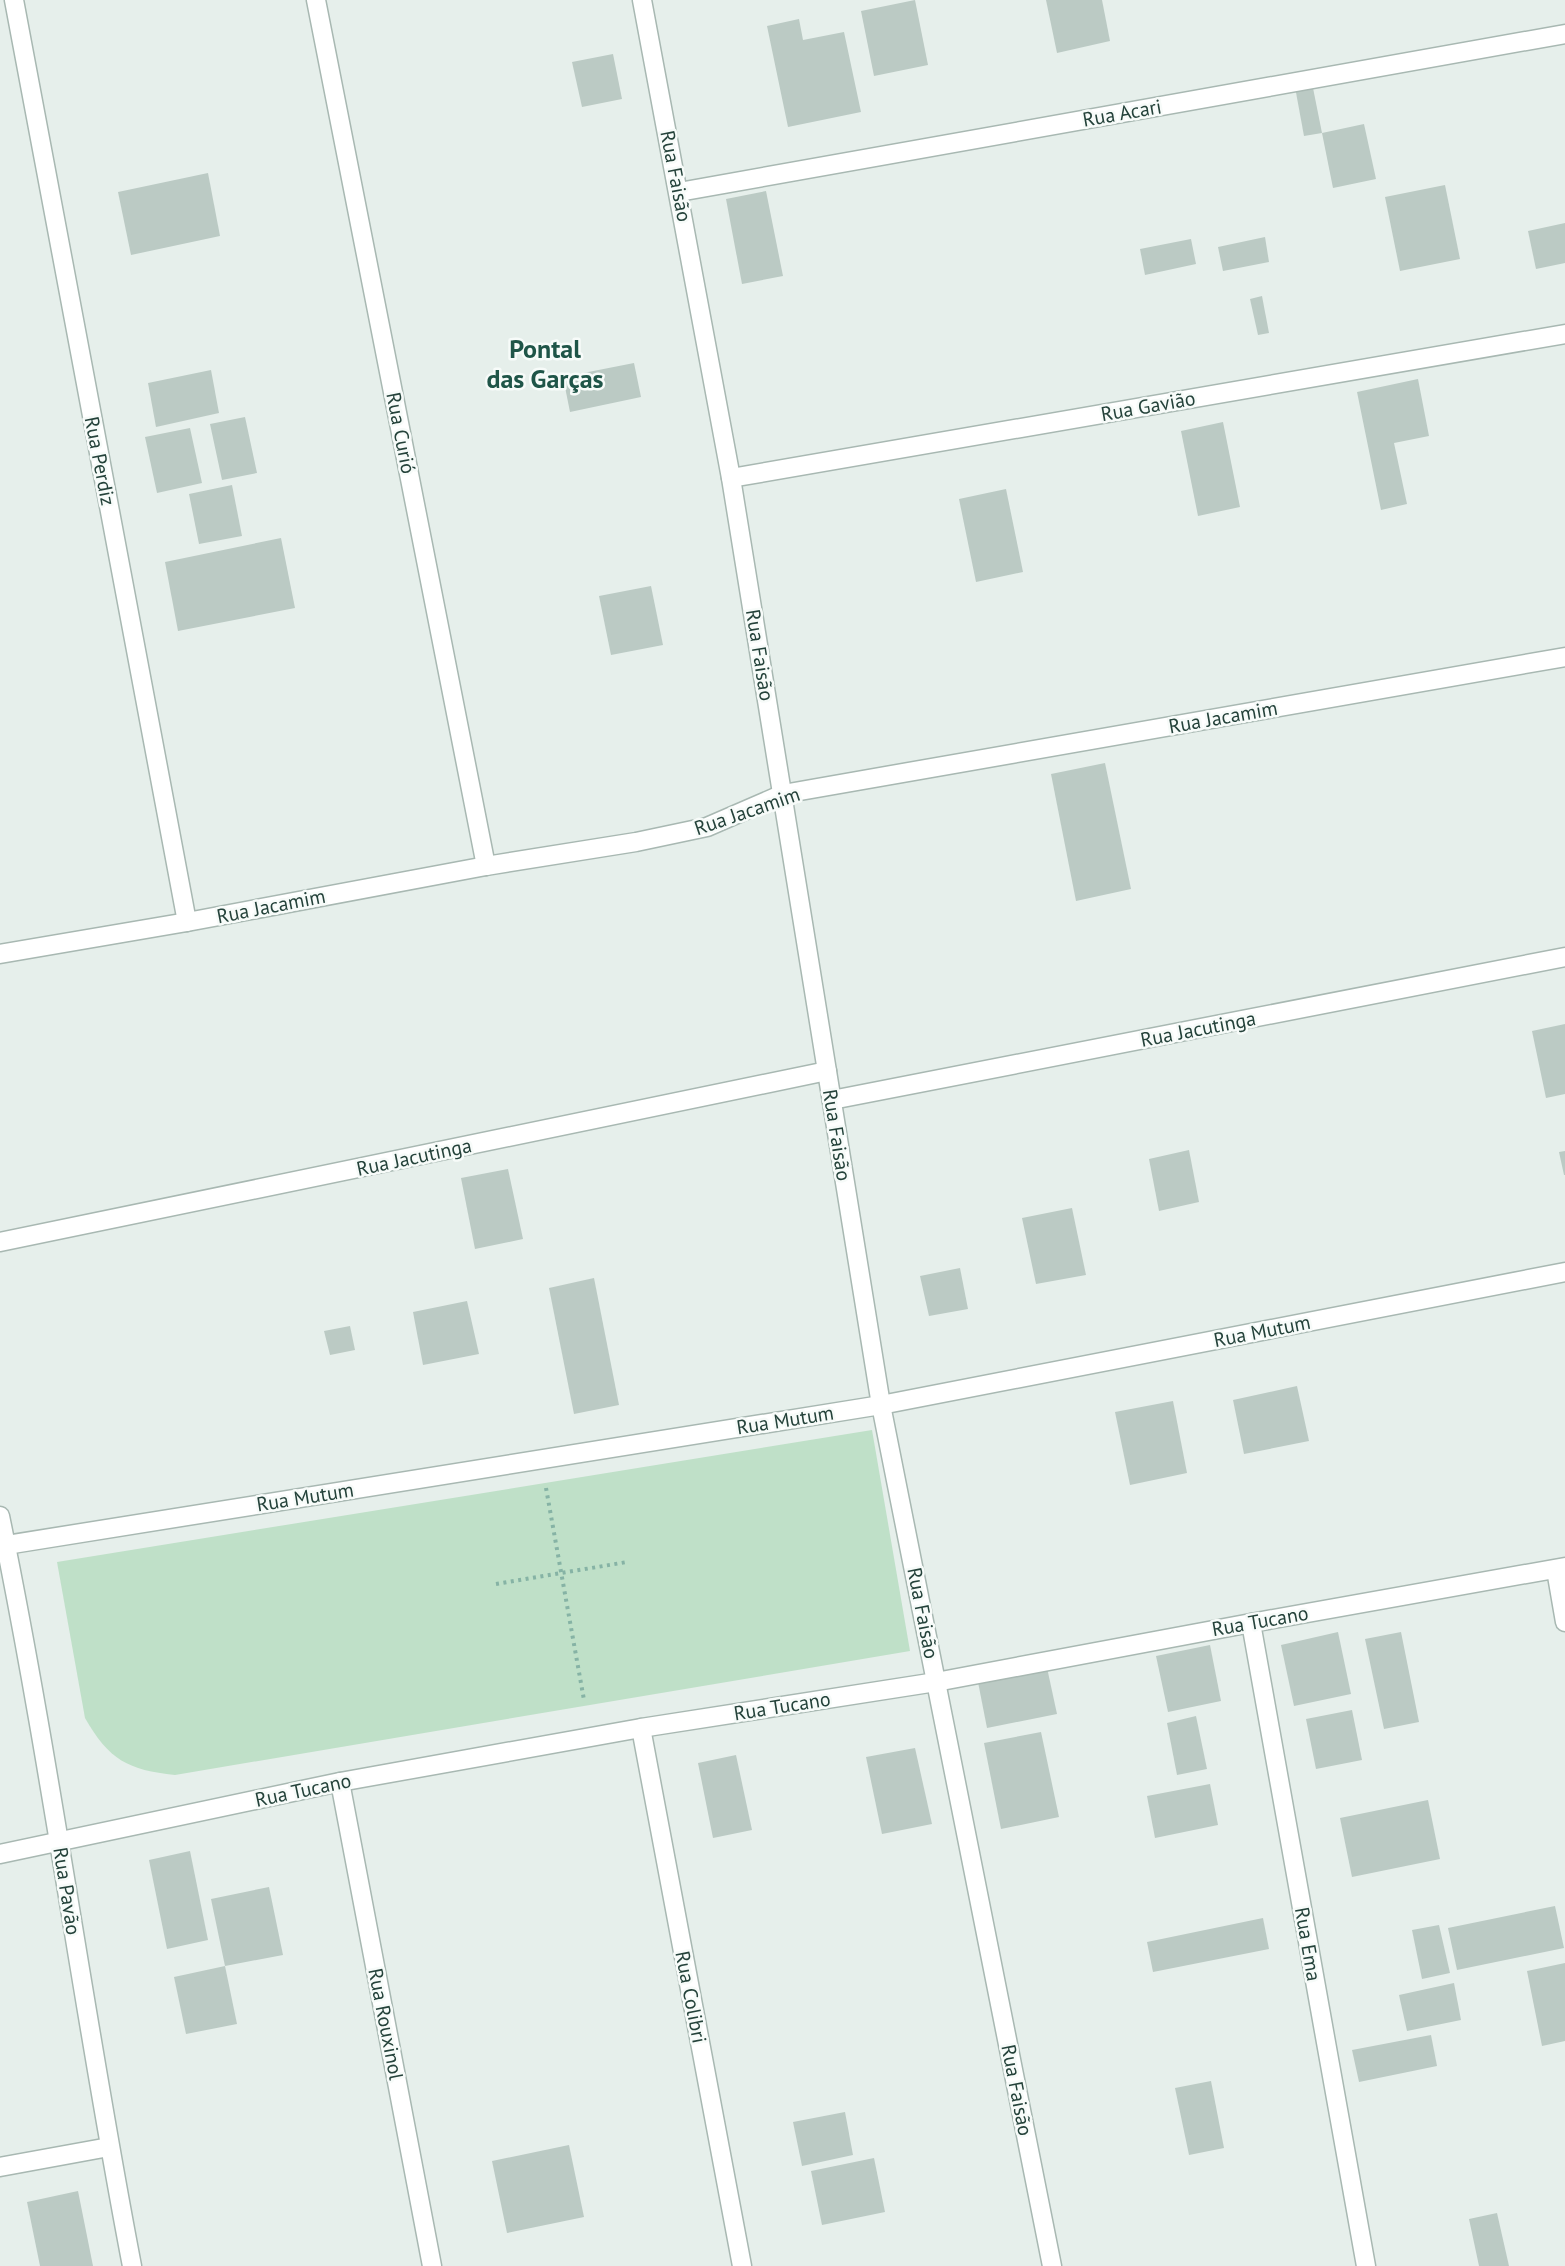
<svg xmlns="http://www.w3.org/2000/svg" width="1565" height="2266" font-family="'PT Sans',sans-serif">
	<rect width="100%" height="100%" fill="#e6efeb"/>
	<path fill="#bfe0c8" d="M872 1430 910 1651 175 1775C128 1770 109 1760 85 1718L57 1562Z"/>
	<g fill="#bbcac4">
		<polygon points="915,0 928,65 874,76 861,11"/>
		<polygon points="1046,0 1102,0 1110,41 1057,53"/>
		<polygon points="799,19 803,40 844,32 861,112 788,127 767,26"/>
		<polygon points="613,54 622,99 582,107 572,62"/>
		<polygon points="1312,83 1322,133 1304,136 1295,87"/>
		<polygon points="1364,124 1376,179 1333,188 1322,133"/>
		<polygon points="208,173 220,236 131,255 118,192"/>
		<polygon points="1445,185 1460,259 1400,271 1385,197"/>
		<polygon points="766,191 783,276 742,284 726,199"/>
		<polygon points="1565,223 1565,263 1536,269 1528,231"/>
		<polygon points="1265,237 1269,262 1223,271 1218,247"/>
		<polygon points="1191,239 1196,264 1145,275 1140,249"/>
		<polygon points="1262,296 1269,333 1258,335 1250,299"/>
		<polygon points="634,363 641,397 570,412 563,377"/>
		<polygon points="211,370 219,413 156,427 148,383"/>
		<polygon points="1418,379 1429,436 1394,443 1407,504 1381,510 1357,392"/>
		<polygon points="245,417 257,473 222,480 210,424"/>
		<polygon points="1223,422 1240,507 1198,516 1181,431"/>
		<polygon points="190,428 202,483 157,493 145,437"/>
		<polygon points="232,485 242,536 199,544 189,494"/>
		<polygon points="1006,489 1023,572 976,582 959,499"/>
		<polygon points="281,538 295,608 178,631 165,562"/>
		<polygon points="651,586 663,645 611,655 599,596"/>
		<polygon points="1105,763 1131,889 1076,901 1051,774"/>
		<polygon points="1565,1024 1565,1094 1546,1098 1532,1031"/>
		<polygon points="1189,1150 1199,1202 1159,1211 1149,1159"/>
		<polygon points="1565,1151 1565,1175 1564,1175 1559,1152"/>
		<polygon points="508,1169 523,1239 475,1249 461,1178"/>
		<polygon points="1072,1208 1086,1275 1036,1284 1022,1218"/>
		<polygon points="960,1268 968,1309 929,1316 920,1276"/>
		<polygon points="594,1278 619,1405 574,1414 549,1288"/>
		<polygon points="467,1301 479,1354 423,1365 413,1312"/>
		<polygon points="350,1326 355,1350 330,1355 324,1331"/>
		<polygon points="1297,1386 1309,1441 1244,1454 1233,1400"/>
		<polygon points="1173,1401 1187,1473 1130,1485 1115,1412"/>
		<polygon points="1338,1632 1351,1694 1294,1706 1281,1645"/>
		<polygon points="1401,1632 1419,1722 1384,1729 1365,1639"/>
		<polygon points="1210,1645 1221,1701 1168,1712 1156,1656"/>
		<polygon points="1046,1663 1057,1714 987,1728 977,1677"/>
		<polygon points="1352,1710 1362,1760 1316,1769 1306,1719"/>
		<polygon points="1196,1716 1207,1769 1177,1775 1167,1723"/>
		<polygon points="1041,1732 1059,1817 1001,1829 984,1743"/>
		<polygon points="915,1748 932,1824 882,1834 866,1757"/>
		<polygon points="736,1755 752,1830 713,1838 698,1763"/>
		<polygon points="1210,1784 1218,1825 1155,1838 1147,1796"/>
		<polygon points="1428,1800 1440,1859 1352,1877 1340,1818"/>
		<polygon points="190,1851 208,1940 167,1949 149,1860"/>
		<polygon points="269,1887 283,1955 225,1966 211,1899"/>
		<polygon points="1555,1906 1564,1948 1457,1970 1448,1928"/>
		<polygon points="1263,1918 1269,1949 1153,1972 1147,1942"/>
		<polygon points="1439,1925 1450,1973 1422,1979 1412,1930"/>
		<polygon points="1565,1963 1565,2041 1542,2046 1527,1971"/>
		<polygon points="225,1966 237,2024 186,2034 174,1977"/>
		<polygon points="1454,1983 1461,2020 1407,2031 1399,1995"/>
		<polygon points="1431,2035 1437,2066 1359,2082 1352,2050"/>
		<polygon points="1211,2081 1224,2148 1189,2155 1175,2088"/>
		<polygon points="845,2112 853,2155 802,2166 793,2122"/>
		<polygon points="569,2145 584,2217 507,2233 492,2161"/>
		<polygon points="874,2158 885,2212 822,2225 811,2171"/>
		<polygon points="78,2191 93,2266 40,2266 27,2202"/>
		<polygon points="1497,2213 1509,2266 1479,2266 1469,2219"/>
	</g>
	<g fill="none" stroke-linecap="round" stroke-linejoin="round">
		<defs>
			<g id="minor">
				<polyline points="14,0 187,922"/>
				<polyline points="316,0 486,866"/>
				<polyline points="642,0 731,478 881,1405 1052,2266"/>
				<polyline points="679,192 1565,34"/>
				<polyline points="731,478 1565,334"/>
				<polyline points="0,954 187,922 486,866 636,842 707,827 783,794 1565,657"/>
				<polyline points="832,1100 1565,957"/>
				<polyline points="0,1242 827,1071"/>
				<path d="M0 1516C51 1765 84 2017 132 2266"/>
				<polyline points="0,1546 881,1405 1565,1272"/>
				<polyline points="1556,1570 1565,1622"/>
				<polyline points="1251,1623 1366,2266"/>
				<polyline points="641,1728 742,2266"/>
				<polyline points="340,1782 432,2266"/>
				<polyline points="0,1854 340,1782 641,1728 936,1682 1251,1623 1565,1567"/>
				<polyline points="0,2167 109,2147"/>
			</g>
		</defs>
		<use href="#minor" stroke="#a8b8b2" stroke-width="21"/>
		<g stroke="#86b3a5" stroke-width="4" stroke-dasharray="3 4.5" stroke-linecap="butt">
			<polyline points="546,1488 584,1700"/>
			<polyline points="496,1584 627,1562"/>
		</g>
		<use href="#minor" stroke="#fff" stroke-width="18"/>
	</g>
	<g text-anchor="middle" stroke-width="5" stroke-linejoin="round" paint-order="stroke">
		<g font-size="20" fill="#24423a" stroke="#f7fbf9">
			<text transform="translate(1122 113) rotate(-10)" y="7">Rua Acari</text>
			<text transform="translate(676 176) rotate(79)" y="7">Rua Faisão</text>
			<text transform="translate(1148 406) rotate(-10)" y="7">Rua Gavião</text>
			<text transform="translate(401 433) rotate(79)" y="7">Rua Curió</text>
			<text transform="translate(100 461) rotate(79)" y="7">Rua Perdiz</text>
			<text transform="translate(760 655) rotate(81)" y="7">Rua Faisão</text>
			<text transform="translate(1223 717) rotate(-10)" y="7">Rua Jacamim</text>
			<text transform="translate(747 811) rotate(-19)" y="7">Rua Jacamim</text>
			<text transform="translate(271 906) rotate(-11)" y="7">Rua Jacamim</text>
			<text transform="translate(1198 1029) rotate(-11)" y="7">Rua Jacutinga</text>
			<text transform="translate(837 1135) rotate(81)" y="7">Rua Faisão</text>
			<text transform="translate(414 1157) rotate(-12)" y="7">Rua Jacutinga</text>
			<text transform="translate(1262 1331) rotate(-11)" y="7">Rua Mutum</text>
			<text transform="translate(785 1420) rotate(-9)" y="7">Rua Mutum</text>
			<text transform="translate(305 1497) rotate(-9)" y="7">Rua Mutum</text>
			<text transform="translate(923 1613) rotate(79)" y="7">Rua Faisão</text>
			<text transform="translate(1260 1621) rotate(-10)" y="7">Rua Tucano</text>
			<text transform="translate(782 1706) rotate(-9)" y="7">Rua Tucano</text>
			<text transform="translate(303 1790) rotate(-12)" y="7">Rua Tucano</text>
			<text transform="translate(67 1891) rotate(81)" y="7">Rua Pavão</text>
			<text transform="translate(1308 1944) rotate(80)" y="7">Rua Ema</text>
			<text transform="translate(691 1997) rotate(79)" y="7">Rua Colibri</text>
			<text transform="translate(386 2024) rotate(79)" y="7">Rua Rouxinol</text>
			<text transform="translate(1017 2090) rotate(79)" y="7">Rua Faisão</text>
		</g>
		<g font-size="26" font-weight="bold" fill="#1f5548" stroke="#f7fbf9">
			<text x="545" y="358">Pontal<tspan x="545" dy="30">das Garças</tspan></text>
		</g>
	</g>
</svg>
